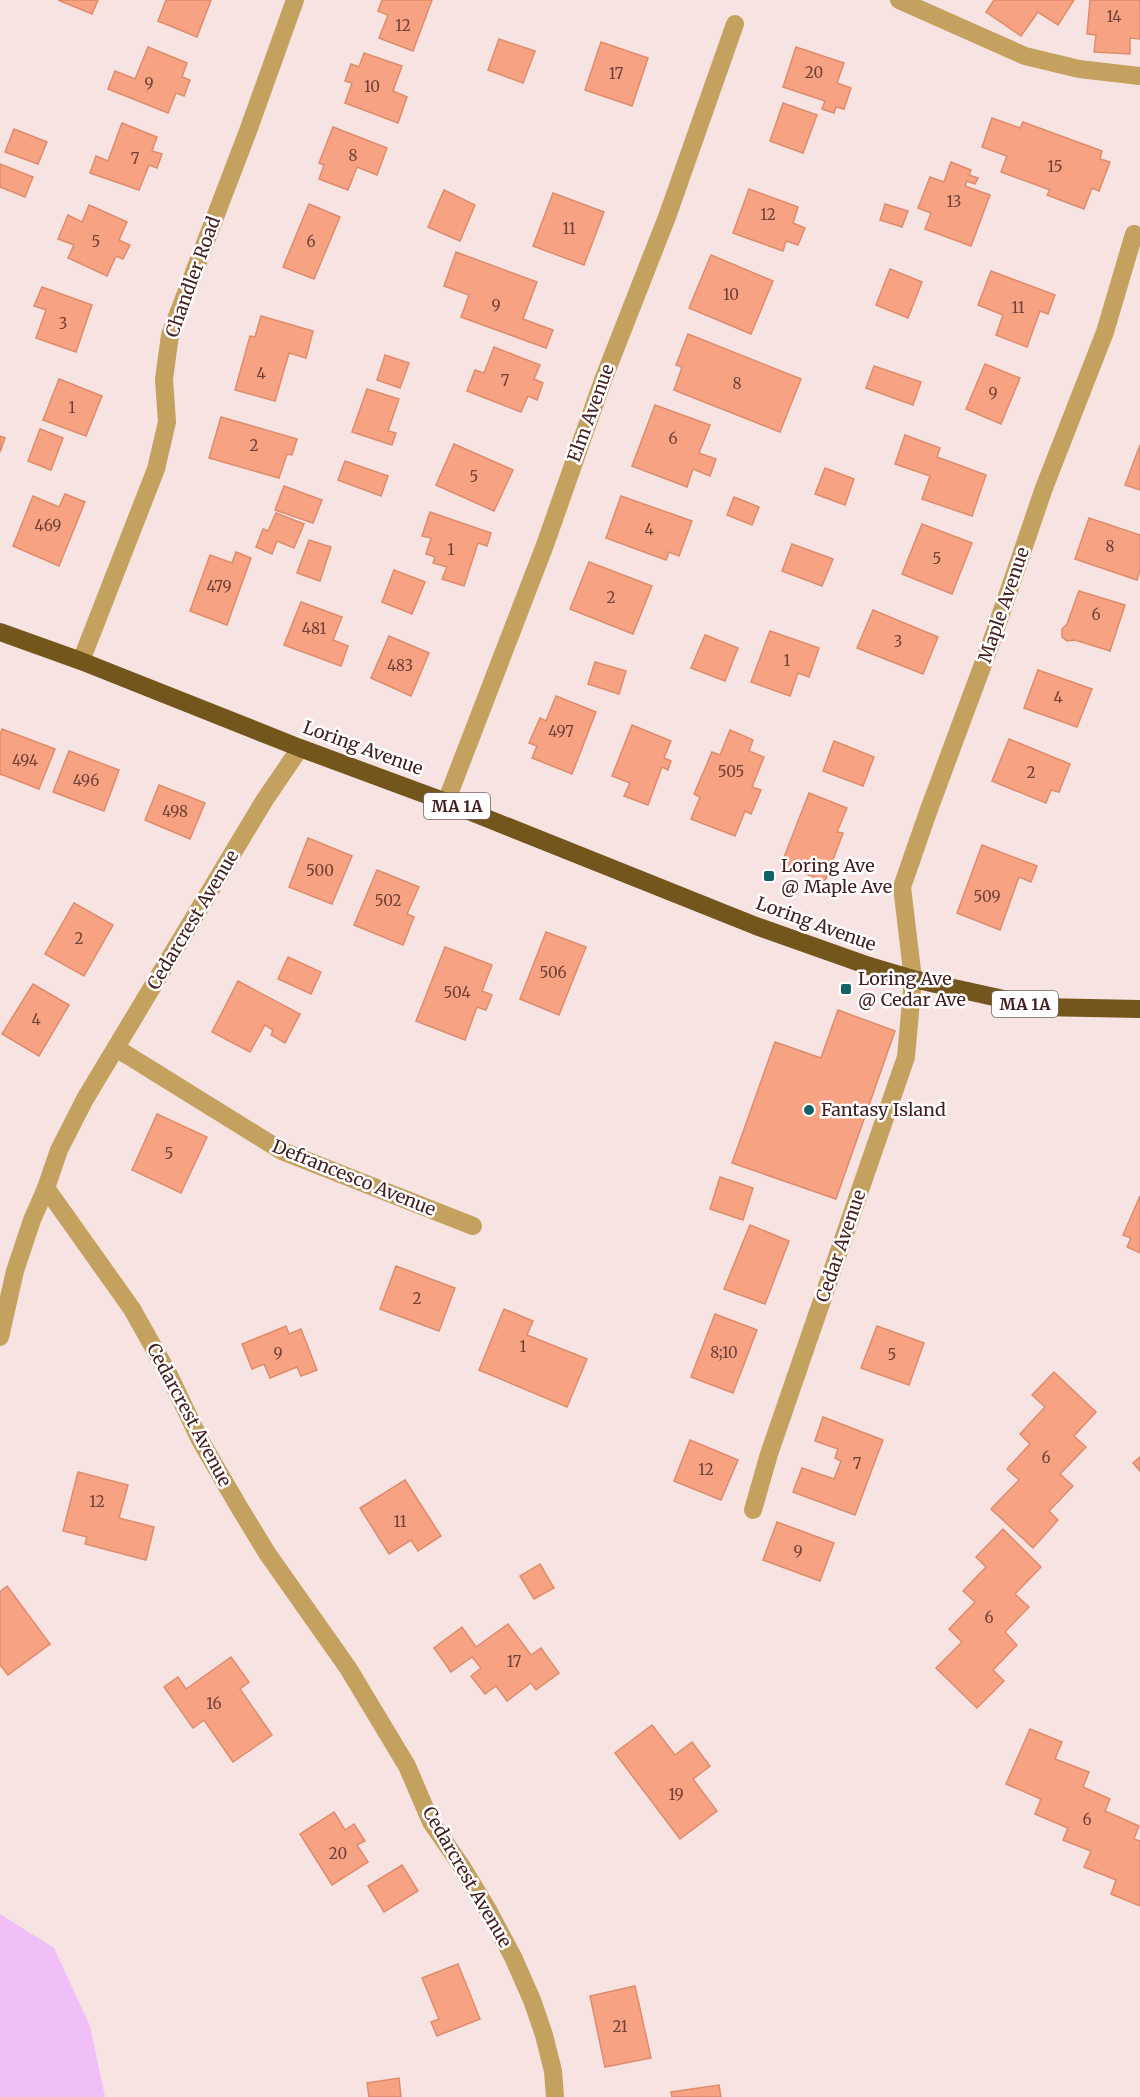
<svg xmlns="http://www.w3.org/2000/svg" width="1140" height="2097" font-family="Merriweather,serif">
	<rect width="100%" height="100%" fill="#f7e3e2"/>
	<polygon fill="#f0bff8" points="0,1914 54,1948 90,2026 105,2097 0,2097"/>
	<g fill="#f7a383" stroke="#dd8c6c" stroke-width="1.5">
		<polygon points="58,0 98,0 92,14"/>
		<polygon points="166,0 211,0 197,37 158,21"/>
		<polygon points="382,0 432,0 413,51 379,38 388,15 378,11"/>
		<polygon points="994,0 1074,0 1058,25 1038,12 1021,36 986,12"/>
		<polygon points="1090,0 1140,0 1140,39 1130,38 1130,54 1094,52 1096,35 1087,34"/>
		<polygon points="499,39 535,51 523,83 488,70"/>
		<polygon points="601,42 648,58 632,106 585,90"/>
		<polygon points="148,47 187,63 182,77 190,80 184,96 176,93 168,113 108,89 115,71 135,79"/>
		<polygon points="796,47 844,63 837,83 851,88 844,109 836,107 834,113 822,109 825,101 783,87"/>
		<polygon points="364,53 402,66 393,91 407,97 398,123 345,103 352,83 345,81 351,64 359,67"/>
		<polygon points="783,103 817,115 803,153 770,141"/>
		<polygon points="992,118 1020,128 1023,122 1102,151 1100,159 1110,162 1099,191 1092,188 1084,209 1047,195 1050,190 1001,172 1007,156 982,147"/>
		<polygon points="122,123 157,137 152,151 162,154 157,168 149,165 139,190 90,173 96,156 108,161"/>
		<polygon points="333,127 387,148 377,175 357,167 348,190 319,179 324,165 319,163"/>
		<polygon points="14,129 47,142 38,164 5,152"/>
		<polygon points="951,162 971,170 969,175 978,178 975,184 967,181 965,186 990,195 971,246 925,229 931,213 918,208 930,177 944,182"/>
		<polygon points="0,164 33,177 25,197 0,187"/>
		<polygon points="749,189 798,207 793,223 805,228 798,245 786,241 783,251 733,233"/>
		<polygon points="444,190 475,205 460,241 428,227"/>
		<polygon points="553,193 604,212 584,265 533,246"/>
		<polygon points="309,204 340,217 314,279 283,267"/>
		<polygon points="885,204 908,211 902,227 880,220"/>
		<polygon points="89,205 127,222 119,240 130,245 123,259 116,256 107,276 68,258 74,245 58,239 68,215 82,222"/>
		<polygon points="456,252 537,282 523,319 553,330 546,348 461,317 469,295 444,286"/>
		<polygon points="711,255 773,281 751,334 689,308"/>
		<polygon points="890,269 922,282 908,318 876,305"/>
		<polygon points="991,271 1055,295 1048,314 1040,311 1027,347 996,335 1003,315 978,305"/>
		<polygon points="42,287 92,305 76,352 36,338 46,310 34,306"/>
		<polygon points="261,316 313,331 306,358 289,353 275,401 235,390 250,336 255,337"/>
		<polygon points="688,334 801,379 780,432 674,390 682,367 676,365"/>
		<polygon points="494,347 540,365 534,379 543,383 537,400 528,396 521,412 467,391 475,370 484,373"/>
		<polygon points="385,355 409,363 400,388 377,380"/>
		<polygon points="985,364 1020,378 1001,424 966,409"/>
		<polygon points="874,366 921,382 913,405 866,388"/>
		<polygon points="59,379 102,396 86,436 43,420"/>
		<polygon points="367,389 399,399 388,431 396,433 392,445 352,432"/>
		<polygon points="655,405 710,425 699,453 716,459 710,476 693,469 687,487 632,466"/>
		<polygon points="221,417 297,439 292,455 287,454 279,478 209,458"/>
		<polygon points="40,429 63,438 51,470 28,461"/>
		<polygon points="905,435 940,448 937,457 986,475 972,516 922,499 930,476 895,464"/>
		<polygon points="0,436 5,438 0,452"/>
		<polygon points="454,444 513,470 494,511 436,485"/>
		<polygon points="1140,445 1140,490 1125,485"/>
		<polygon points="345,461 388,476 381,496 338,480"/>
		<polygon points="825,468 854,479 845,505 815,494"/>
		<polygon points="284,486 322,500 313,523 275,510"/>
		<polygon points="65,494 85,502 59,566 13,546 33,496 59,507"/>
		<polygon points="621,496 692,521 679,556 669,552 666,560 606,538"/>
		<polygon points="734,497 759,507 752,525 727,515"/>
		<polygon points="430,512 491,533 487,546 478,543 464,586 442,579 447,567 433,563 435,557 426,554 431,538 422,536"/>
		<polygon points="276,513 304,524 294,548 277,541 272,554 256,547 263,529 268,531"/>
		<polygon points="1089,518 1140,535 1140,570 1137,580 1075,559"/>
		<polygon points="922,524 972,543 952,594 902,574"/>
		<polygon points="309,540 331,547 320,581 297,573"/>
		<polygon points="792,544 833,559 822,586 782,571"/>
		<polygon points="236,552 251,558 227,625 190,611 210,555 232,563"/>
		<polygon points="589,562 652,586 633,634 570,609"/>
		<polygon points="394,570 425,582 412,614 382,602"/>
		<polygon points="1079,591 1125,605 1110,651 1075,640 1067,641 1062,637 1062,629 1067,624"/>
		<polygon points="301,602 342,617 333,640 348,646 341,666 284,645"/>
		<polygon points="873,610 938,637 923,674 857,648"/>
		<polygon points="770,631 819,648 809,677 798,673 790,696 751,682"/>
		<polygon points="705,635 738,648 725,681 691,668"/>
		<polygon points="389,636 429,653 411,696 371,678"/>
		<polygon points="595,662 626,671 619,694 588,684"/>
		<polygon points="1038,670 1092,689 1077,727 1024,708"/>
		<polygon points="556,696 596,712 572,774 532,758 537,746 529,743 540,718 546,721"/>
		<polygon points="632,725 671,741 664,758 671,761 668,770 662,767 648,805 624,796 630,783 612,776"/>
		<polygon points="2,729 55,749 39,789 0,774 0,735"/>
		<polygon points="730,730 753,740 749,751 764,757 752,787 761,790 751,814 745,811 735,836 691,819 700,797 694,794 712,752 720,755"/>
		<polygon points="1009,739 1070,764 1059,792 1051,790 1046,803 992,781"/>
		<polygon points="834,741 874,757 863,786 823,771"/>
		<polygon points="69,751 119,770 104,811 53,792"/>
		<polygon points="159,785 205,803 190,839 145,820"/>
		<polygon points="809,793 847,808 837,832 843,833 825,881 781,865"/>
		<polygon points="308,838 352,856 332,904 289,887"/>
		<polygon points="982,845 1037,866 1031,882 1019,877 1000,930 957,913"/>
		<polygon points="377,870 419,887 407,914 414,917 403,945 354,925"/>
		<polygon points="74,903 113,925 84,976 45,954"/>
		<polygon points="546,932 586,947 559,1015 520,999"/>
		<polygon points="445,947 492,965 482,991 492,995 486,1010 477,1007 465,1040 416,1021"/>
		<polygon points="288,957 321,972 311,994 278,979"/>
		<polygon points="238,981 300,1014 285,1043 271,1035 273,1030 265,1025 250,1052 212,1032"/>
		<polygon points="33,984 69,1005 39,1056 2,1034"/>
		<polygon points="838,1010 895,1031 836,1199 732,1163 775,1042 821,1058"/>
		<polygon points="157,1114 207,1137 181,1193 132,1170"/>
		<polygon points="720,1177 753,1188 743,1220 710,1209"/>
		<polygon points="1140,1196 1140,1253 1127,1247 1131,1238 1123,1235"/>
		<polygon points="750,1225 789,1241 765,1304 724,1289"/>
		<polygon points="396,1266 455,1288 439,1331 380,1309"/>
		<polygon points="504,1309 533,1321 527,1335 587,1359 567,1407 479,1370"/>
		<polygon points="715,1314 757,1330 733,1393 691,1377"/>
		<polygon points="286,1326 289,1334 301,1329 317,1370 301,1376 297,1367 270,1378 264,1364 252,1369 242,1344"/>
		<polygon points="877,1326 924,1343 909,1385 861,1368"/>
		<polygon points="1054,1372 1096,1412 1074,1436 1086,1447 1060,1474 1073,1486 1049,1511 1058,1520 1033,1548 991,1509 1019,1480 1007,1469 1030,1444 1020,1434 1045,1407 1032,1395"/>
		<polygon points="823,1417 883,1440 855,1515 793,1492 802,1468 834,1479 841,1461 835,1458 838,1449 815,1441"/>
		<polygon points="690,1440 738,1460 721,1500 674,1481"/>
		<polygon points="1140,1457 1140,1471 1133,1463"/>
		<polygon points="78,1472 128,1485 119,1518 154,1527 146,1560 85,1544 87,1537 63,1531"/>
		<polygon points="405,1480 441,1536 418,1551 411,1540 389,1554 360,1508"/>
		<polygon points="777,1522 834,1543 820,1581 763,1560"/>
		<polygon points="1003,1529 1041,1567 1015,1594 1029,1607 1005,1632 1017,1645 993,1670 1004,1681 977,1708 936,1668 962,1642 949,1629 975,1602 963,1591 986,1567 976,1557"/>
		<polygon points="540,1564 554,1588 534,1599 520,1576"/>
		<polygon points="7,1586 50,1644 8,1675 0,1665 0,1592"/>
		<polygon points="508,1624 531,1655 541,1648 559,1673 536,1690 531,1683 507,1701 496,1686 485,1694 471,1676 481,1668 472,1657 451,1672 434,1648 462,1627 476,1647"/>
		<polygon points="231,1657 249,1682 240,1689 272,1735 233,1762 204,1720 193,1728 164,1687 178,1677 186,1689"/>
		<polygon points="652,1725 675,1755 692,1742 710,1766 693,1779 717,1811 680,1839 615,1753"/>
		<polygon points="1030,1729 1062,1742 1055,1759 1089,1772 1083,1787 1110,1799 1105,1811 1139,1826 1134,1839 1140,1841 1140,1906 1111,1894 1116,1880 1084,1867 1091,1851 1063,1840 1068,1828 1035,1814 1041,1799 1006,1784"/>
		<polygon points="334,1812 345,1830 354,1824 365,1841 357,1845 368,1862 332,1885 300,1834"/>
		<polygon points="402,1865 418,1891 384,1912 368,1886"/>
		<polygon points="458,1964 480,2019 437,2036 431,2022 439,2019 422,1978"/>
		<polygon points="635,1986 651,2058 605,2067 590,1996"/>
		<polygon points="399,2078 401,2097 369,2097 367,2083"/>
		<polygon points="719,2085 721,2097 672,2097 671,2092"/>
	</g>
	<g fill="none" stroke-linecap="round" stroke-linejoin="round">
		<g stroke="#c4a15f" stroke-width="18">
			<polyline points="899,0 1025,56 1079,69 1140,76"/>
			<polyline points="81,661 156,469 167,422 164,379 170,335 248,131 295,0"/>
			<polyline points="300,748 264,801 85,1099 59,1150 46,1188 132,1309 169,1375 200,1440 239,1507 267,1553 348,1668 407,1766 431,1822 462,1867 488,1910 513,1957 532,2000 544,2035 553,2071 555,2097"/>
			<polyline points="446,802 545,545 603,380 667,217 735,24"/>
			<polyline points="116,1048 282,1151 473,1226"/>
			<polyline points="0,1337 15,1271 32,1220 46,1188"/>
			<polyline points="753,1510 769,1454 906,1057 913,979 902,887 928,812 992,640 1044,488 1105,332 1134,234"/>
		</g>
		<polyline stroke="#73561c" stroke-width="18" points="0,632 81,661 300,748 446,802 756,926 869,966 913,979 1039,1007 1140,1009"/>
	</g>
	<g fill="#126268" stroke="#fff" stroke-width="2">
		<rect x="763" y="870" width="12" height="12" rx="3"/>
		<rect x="840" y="983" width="12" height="12" rx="3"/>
		<circle cx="809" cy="1110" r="6"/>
	</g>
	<g text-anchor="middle" stroke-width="5" stroke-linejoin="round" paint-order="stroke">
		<g font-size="15" fill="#704138">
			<text x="1114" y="22">14</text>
			<text x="403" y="31">12</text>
			<text x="814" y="78">20</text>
			<text x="616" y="79">17</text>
			<text x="149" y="89">9</text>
			<text x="372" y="92">10</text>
			<text x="353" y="161">8</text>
			<text x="135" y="164">7</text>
			<text x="1055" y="172">15</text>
			<text x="954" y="207">13</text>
			<text x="768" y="220">12</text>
			<text x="569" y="234">11</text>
			<text x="96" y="247">5</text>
			<text x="311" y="247">6</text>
			<text x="731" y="300">10</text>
			<text x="496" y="311">9</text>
			<text x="1018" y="313">11</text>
			<text x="63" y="329">3</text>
			<text x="261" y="379">4</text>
			<text x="505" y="386">7</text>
			<text x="737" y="389">8</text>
			<text x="993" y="399">9</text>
			<text x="72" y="413">1</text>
			<text x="673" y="444">6</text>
			<text x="254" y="451">2</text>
			<text x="474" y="482">5</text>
			<text x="48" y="531">469</text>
			<text x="649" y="535">4</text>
			<text x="1110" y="552">8</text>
			<text x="451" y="555">1</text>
			<text x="937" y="564">5</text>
			<text x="219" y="592">479</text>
			<text x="611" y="603">2</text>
			<text x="1096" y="620">6</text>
			<text x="314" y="634">481</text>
			<text x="898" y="647">3</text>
			<text x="787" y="666">1</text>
			<text x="400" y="671">483</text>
			<text x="1058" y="703">4</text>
			<text x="561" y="737">497</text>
			<text x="25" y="766">494</text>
			<text x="731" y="777">505</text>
			<text x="1031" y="778">2</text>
			<text x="86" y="786">496</text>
			<text x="175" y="817">498</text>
			<text x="320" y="876">500</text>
			<text x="987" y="902">509</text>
			<text x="388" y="906">502</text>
			<text x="79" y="944">2</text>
			<text x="553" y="978">506</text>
			<text x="457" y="998">504</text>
			<text x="36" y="1025">4</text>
			<text x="169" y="1159">5</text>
			<text x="417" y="1304">2</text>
			<text x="523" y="1352">1</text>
			<text x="724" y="1358">8;10</text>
			<text x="278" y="1359">9</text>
			<text x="892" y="1360">5</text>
			<text x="1046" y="1463">6</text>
			<text x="857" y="1469">7</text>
			<text x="706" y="1475">12</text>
			<text x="97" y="1507">12</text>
			<text x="400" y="1527">11</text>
			<text x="798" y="1557">9</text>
			<text x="989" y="1623">6</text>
			<text x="514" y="1667">17</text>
			<text x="214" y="1709">16</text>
			<text x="676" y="1800">19</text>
			<text x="1087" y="1825">6</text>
			<text x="338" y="1859">20</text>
			<text x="620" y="2032">21</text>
		</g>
		<g fill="#fff" stroke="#7b6362" stroke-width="1.5">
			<rect x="424" y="793" width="66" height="26" rx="4.5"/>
			<rect x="992" y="991" width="66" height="26" rx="4.5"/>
		</g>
		<g font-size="16" font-weight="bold" fill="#43201f">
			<text x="457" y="812">MA 1A</text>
			<text x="1025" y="1010">MA 1A</text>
		</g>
		<g font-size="18" fill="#43201f" stroke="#fff">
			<text transform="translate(193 277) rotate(-70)" y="6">Chandler Road</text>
			<text transform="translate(591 413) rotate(-70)" y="6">Elm Avenue</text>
			<text transform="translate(1004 605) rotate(-71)" y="6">Maple Avenue</text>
			<text transform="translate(363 748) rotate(20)" y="6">Loring Avenue</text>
			<text transform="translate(193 920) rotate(-59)" y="6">Cedarcrest Avenue</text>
			<text transform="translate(816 924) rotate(20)" y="6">Loring Avenue</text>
			<text transform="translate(354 1178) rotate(22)" y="6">Defrancesco Avenue</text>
			<text transform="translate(841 1246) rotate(-71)" y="6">Cedar Avenue</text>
			<text transform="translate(189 1415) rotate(62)" y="6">Cedarcrest Avenue</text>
			<text transform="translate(467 1877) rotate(60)" y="6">Cedarcrest Avenue</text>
		</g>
		<g font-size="18" fill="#43201f" stroke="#fff" text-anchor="start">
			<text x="781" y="872">Loring Ave<tspan x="781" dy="21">@ Maple Ave</tspan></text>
			<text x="858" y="985">Loring Ave<tspan x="858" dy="21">@ Cedar Ave</tspan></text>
			<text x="821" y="1116">Fantasy Island</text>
		</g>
	</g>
</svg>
